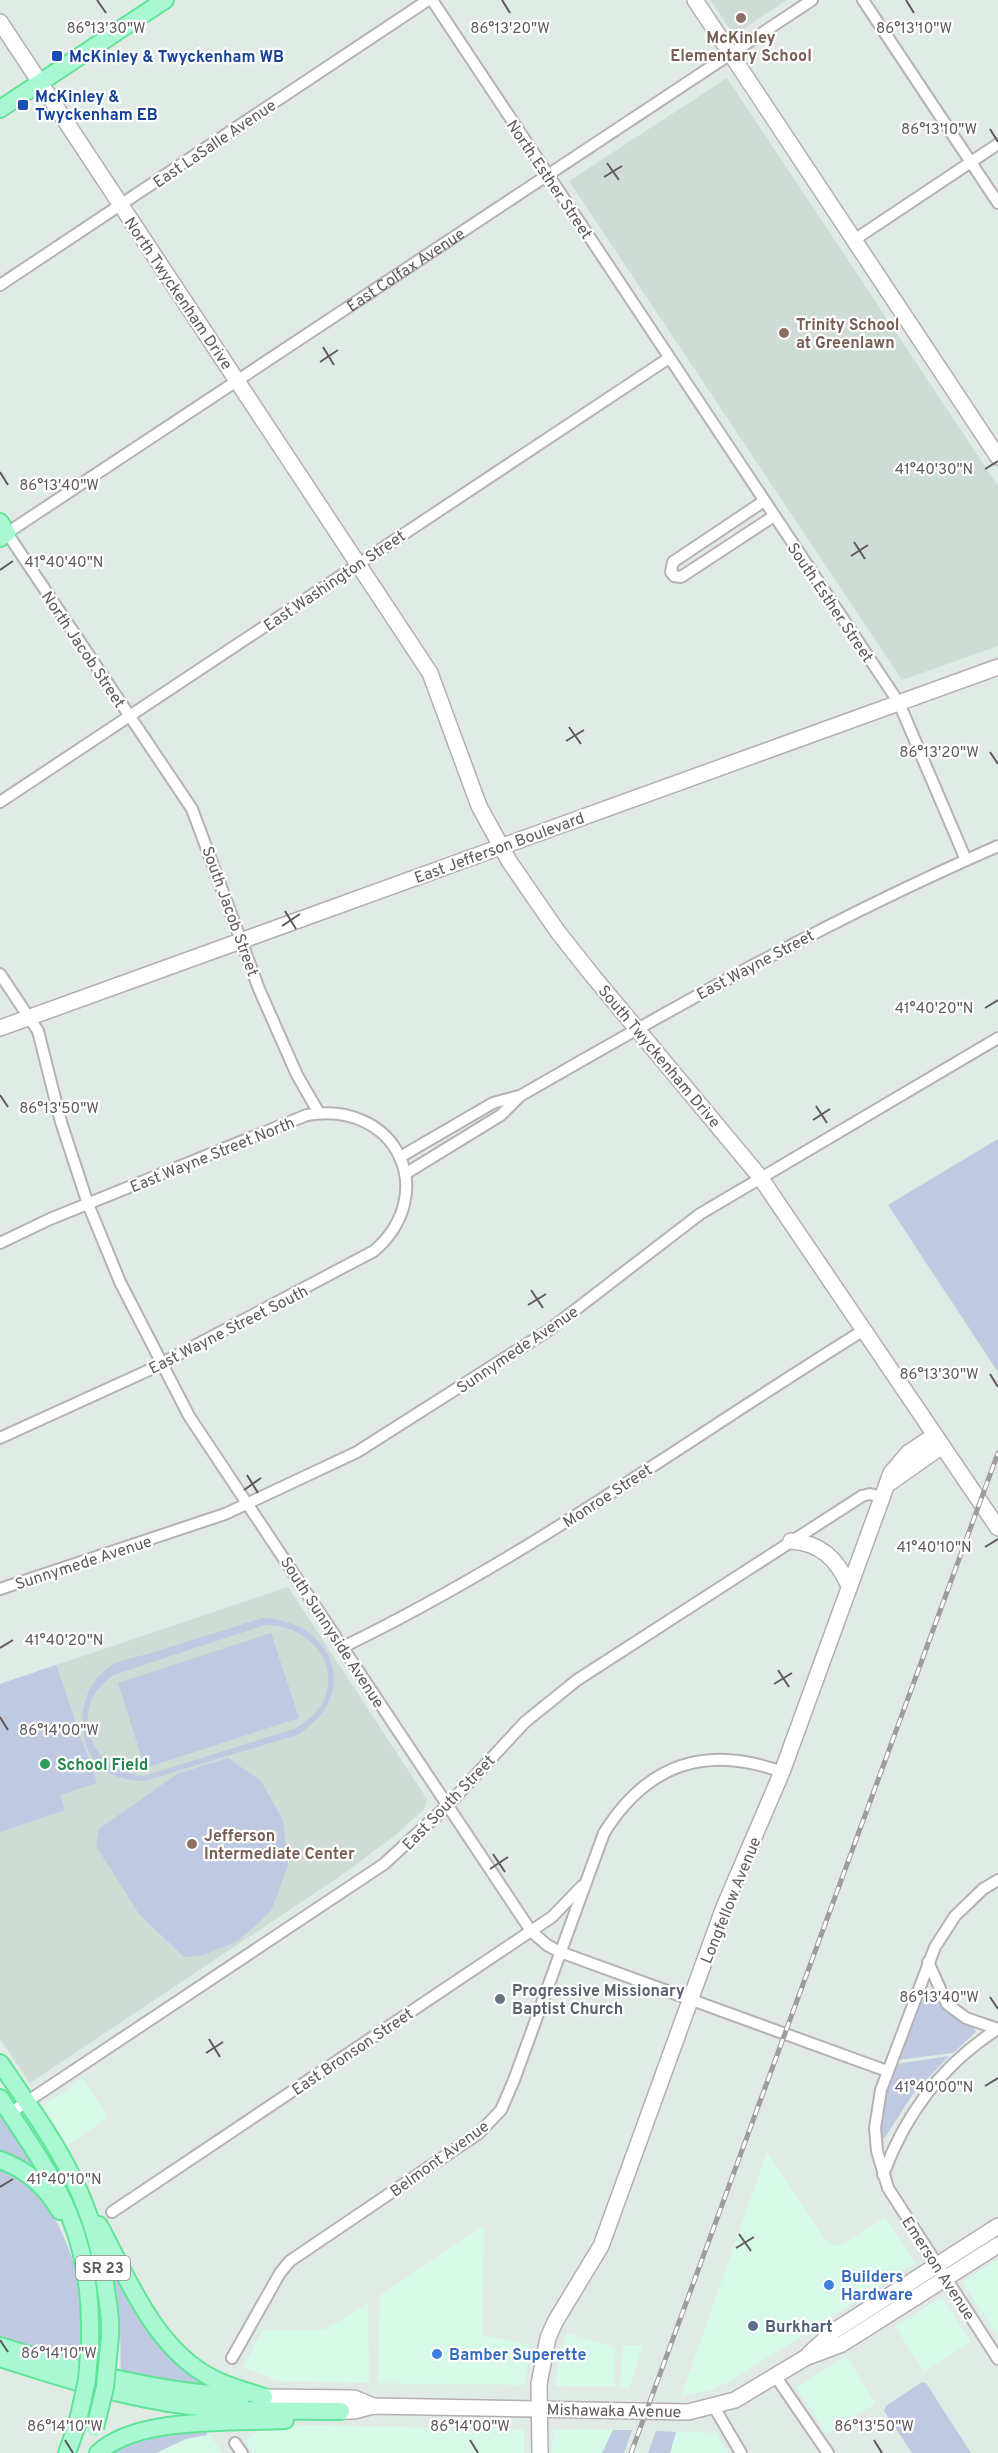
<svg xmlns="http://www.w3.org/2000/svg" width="998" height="2453" font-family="Overpass,sans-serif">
	<rect width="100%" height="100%" fill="#e1ebe6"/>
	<g fill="#d6fae7">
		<polygon points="82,2078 108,2117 68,2145 43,2106"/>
		<polygon points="767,2152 826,2241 833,2245 841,2245 885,2217 915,2263 734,2379 708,2391 681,2396"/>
		<polygon points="484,2225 482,2335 530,2345 525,2385 378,2383 380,2295"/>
		<polygon points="998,2259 998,2337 962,2282"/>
		<polygon points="942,2297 971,2342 924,2372 895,2326"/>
		<polygon points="368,2303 369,2383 278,2381 243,2367 263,2330 324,2330"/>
		<polygon points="567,2333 615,2348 615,2387 555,2386 559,2354"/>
		<polygon points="623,2345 643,2345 629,2388 620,2388"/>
		<polygon points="846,2356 876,2403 827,2434 796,2388"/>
		<polygon points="313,2425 524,2430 524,2453 253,2453 245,2441 262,2428"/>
		<polygon points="575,2429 613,2430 602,2453 552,2453 553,2430"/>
		<polygon points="676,2432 716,2433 729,2453 670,2453"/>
		<polygon points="207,2435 211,2436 222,2453 156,2453 186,2439"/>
	</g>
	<g fill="#cfdbd5">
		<polygon points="710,0 787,0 734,35"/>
		<polygon points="727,78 998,486 998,646 902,680 569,181"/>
		<polygon points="288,1587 427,1799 424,1809 397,1834 339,1877 30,2083 0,2039 0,1684"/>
	</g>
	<g fill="#bfc9e1" fill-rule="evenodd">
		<polygon points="998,1139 998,1372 888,1205"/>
		<path d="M262 1618C334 1620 363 1695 297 1735L144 1781C121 1781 97 1772 88 1750 76 1722 83 1685 109 1667 118 1660 136 1657 148 1654 186 1642 224 1630 262 1618ZM265 1625C306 1624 344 1662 322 1704 315 1715 305 1722 294 1729L144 1776C108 1773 79 1742 90 1704 94 1691 104 1683 113 1675Z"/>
		<polygon points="271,1633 299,1718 145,1768 118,1683"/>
		<polygon points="56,1665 97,1783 60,1795 65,1810 0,1832 0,1684"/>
		<polygon points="228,1758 261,1781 283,1820 288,1866 271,1911 238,1941 204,1955 184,1957 139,1914 96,1846 99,1829 177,1774"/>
		<path d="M926 1990 932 1991C941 2009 954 2019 972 2025L976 2032 953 2053 897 2060 922 1992Z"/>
		<path d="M949 2056 913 2094 884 2139C873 2124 890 2080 896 2064Z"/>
		<polygon points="0,2116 40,2172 38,2174 0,2153"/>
		<path d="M0 2168C11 2173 23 2179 32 2187 55 2208 80 2269 82 2300 84 2321 81 2344 80 2365L0 2339Z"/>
		<polygon points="112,2262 208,2384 121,2376 120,2329 108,2264"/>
		<polygon points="922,2382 926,2383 971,2453 912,2453 884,2411 886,2406"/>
		<polygon points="205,2429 207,2435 186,2439 156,2453 107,2453 128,2438"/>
		<polygon points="613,2430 632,2430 624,2453 602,2453"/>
		<polygon points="656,2431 676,2432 670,2453 648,2453"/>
	</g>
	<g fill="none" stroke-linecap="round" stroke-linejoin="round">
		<defs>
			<g id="street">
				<polyline points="432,0 899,703 966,860"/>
				<polyline points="863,0 998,203"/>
				<polyline points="854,240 998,144"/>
				<polyline points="0,285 428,0"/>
				<polyline points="764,501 673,562 671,572 674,576 681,577 774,516"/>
				<polyline points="0,802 669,358"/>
				<polyline points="0,974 38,1031 61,1122 88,1204 120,1282 189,1416 531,1931 547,1945 560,1952 887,2071"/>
				<path id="s1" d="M319 1113 297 1075 259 989 192 809 7 533 812 0"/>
				<polyline points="400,1157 493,1103 519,1096"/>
				<path d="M405 1174 501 1115 520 1096C676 1006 832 918 998 846"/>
				<path d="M0 1243 50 1219 307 1115C398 1100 440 1194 374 1251L147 1371 0 1438"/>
				<polyline points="0,1589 225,1514 357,1452 549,1330 700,1214 998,1038"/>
				<path d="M343 1647C527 1558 691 1437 864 1330"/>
				<polyline points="998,1880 983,1889 955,1916 935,1947 881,2090 875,2128 877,2151 888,2188 998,2359"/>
				<polyline points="928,1962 947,2004 966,2018 998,2029"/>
				<polyline points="10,2113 384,1864 448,1805 525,1722 577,1680 862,1496 870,1494 882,1497"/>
				<path d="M883 2175C905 2115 942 2065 996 2030"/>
				<polyline points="112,2212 531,1931 552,1917 582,1886"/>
				<path d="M232 2358 280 2273 290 2261 479 2133 501 2110 514 2080 604 1833C647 1764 706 1744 782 1772"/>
				<polyline points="776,2377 828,2453"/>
				<polyline points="714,2407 741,2453"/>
				<polyline points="235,2443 242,2453"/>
			</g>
			<g id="secondary">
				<polyline points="695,0 998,457"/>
				<polyline points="0,22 430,673 479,806 509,861 558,932 592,975 760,1177 998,1528"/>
				<polyline points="0,1028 998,667"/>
				<polyline points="891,1482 942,1446"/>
				<path d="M791 1541C821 1543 837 1559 849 1586"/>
				<polyline points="809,2354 834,2331 998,2226"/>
				<polyline points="264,2397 354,2398 373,2406"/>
				<polyline points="341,2411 354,2411 373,2406 688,2412 735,2400 805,2358 842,2344 998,2245"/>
				<polyline points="540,2453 539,2384 548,2338 555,2322 601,2246 724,1907 782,1772 891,1473 908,1453 935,1435"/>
			</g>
			<g id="primary">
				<polyline points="0,109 165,0"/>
				<polyline points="0,522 7,533 0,538"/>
				<path d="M0 2063C52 2139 95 2195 106 2290 109 2309 112 2327 109 2346"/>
				<path d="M0 2098C57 2184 93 2232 90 2341"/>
				<path d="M0 2160C26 2169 46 2187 60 2211"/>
				<path d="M99 2225C128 2279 155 2349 212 2378 228 2387 247 2391 264 2397"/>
				<path d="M0 2346C80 2371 158 2393 242 2396"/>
				<path d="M0 2358C62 2378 125 2398 190 2406 240 2412 291 2410 341 2411"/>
				<polyline points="67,2453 77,2425"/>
				<path d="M98 2453C137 2416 233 2423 285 2420"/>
			</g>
		</defs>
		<use href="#street" stroke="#b7b1b5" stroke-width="14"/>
		<use href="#secondary" stroke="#b5adb3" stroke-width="18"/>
		<use href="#primary" stroke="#5fe597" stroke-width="20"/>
		<use href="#street" stroke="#fff" stroke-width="10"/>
		<use href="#secondary" stroke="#fff" stroke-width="15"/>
		<use href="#primary" stroke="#a9f8d3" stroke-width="16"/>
		<defs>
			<polyline id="rail" points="631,2453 998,1453"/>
		</defs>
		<use href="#rail" stroke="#9f9c9e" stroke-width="5"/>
		<use href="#rail" stroke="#fff" stroke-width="3" stroke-dasharray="9" stroke-linecap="butt"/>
		<defs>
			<g id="primary-bridge">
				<polyline points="77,2425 87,2380 90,2341"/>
				<polyline points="95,2428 105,2387 109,2346"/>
			</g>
		</defs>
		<use href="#primary-bridge" stroke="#5fe597" stroke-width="20" stroke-linecap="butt"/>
		<use href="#primary-bridge" stroke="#a9f8d3" stroke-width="16"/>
	</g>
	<path fill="none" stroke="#60595f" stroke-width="2" d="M97 0 106 13M502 0 510 13M906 0 914 13M990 129 998 142M607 163 619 180M604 177 622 166M323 347 334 365M320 362 338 350M985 469 998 461M0 472 8 485M854 542 865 559M851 556 868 545M0 570 13 561M569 727 581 744M566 741 584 730M990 752 998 764M285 911 296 929M282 926 300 914M985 1008 998 1000M0 1095 8 1107M816 1106 827 1123M813 1120 830 1109M531 1290 543 1308M528 1305 546 1294M990 1374 998 1387M247 1475 258 1493M244 1490 261 1478M985 1547 998 1539M0 1648 13 1640M778 1670 789 1687M774 1684 792 1673M0 1717 8 1730M493 1854 505 1872M490 1869 508 1857M990 1997 998 2009M209 2039 220 2057M206 2053 223 2042M985 2086 998 2078M0 2187 13 2179M739 2234 751 2251M736 2248 754 2237M0 2340 8 2352M65 2440 73 2453M470 2440 478 2453M874 2440 882 2453"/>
	<g fill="#8d6e63" stroke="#fff" stroke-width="2">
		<circle cx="741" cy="18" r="6"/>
		<circle cx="784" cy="333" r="6"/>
		<circle cx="192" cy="1844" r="6"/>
	</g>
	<g fill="#1a4fb4" stroke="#fff" stroke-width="2">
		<rect x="51" y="50" width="12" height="12" rx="3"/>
		<rect x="17" y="99" width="12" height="12" rx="3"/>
	</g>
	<circle fill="#2e9e5b" stroke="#fff" stroke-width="2" cx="45" cy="1764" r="6"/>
	<circle fill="#6b7280" stroke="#fff" stroke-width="2" cx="500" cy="1999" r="6"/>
	<g fill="#3f7fe0" stroke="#fff" stroke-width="2">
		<circle cx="829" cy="2285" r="6"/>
		<circle cx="437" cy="2354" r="6"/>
	</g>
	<circle fill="#5c6f8a" stroke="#fff" stroke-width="2" cx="753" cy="2326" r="6"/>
	<g text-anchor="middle" stroke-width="4.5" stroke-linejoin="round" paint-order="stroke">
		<rect fill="#fff" stroke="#908b8f" stroke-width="1.5" x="76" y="2256" width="54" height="24" rx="4.5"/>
		<g font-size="15" font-weight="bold" fill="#60595f">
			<text x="103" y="2273">SR 23</text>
		</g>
		<g font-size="16" font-weight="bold" fill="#785e54" stroke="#fff" text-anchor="start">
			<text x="741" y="43" text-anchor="middle">McKinley<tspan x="741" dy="18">Elementary School</tspan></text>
			<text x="796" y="330">Trinity School<tspan x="796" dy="18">at Greenlawn</tspan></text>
			<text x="204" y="1841">Jefferson<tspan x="204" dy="18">Intermediate Center</tspan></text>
		</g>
		<g font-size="16" font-weight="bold" fill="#164399" stroke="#fff" text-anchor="start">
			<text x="69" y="62">McKinley &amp; Twyckenham WB</text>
			<text x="35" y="102">McKinley &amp;<tspan x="35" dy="18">Twyckenham EB</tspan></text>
		</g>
		<g font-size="16" fill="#60595f" stroke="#fff">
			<text transform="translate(214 143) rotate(-34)" y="6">East LaSalle Avenue</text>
			<text transform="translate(550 179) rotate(56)" y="6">North Esther Street</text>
			<text dy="6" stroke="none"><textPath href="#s1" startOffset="1140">East Colfax Avenue</textPath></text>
			<text transform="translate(179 293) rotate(56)" y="6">North Twyckenham Drive</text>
			<text transform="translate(334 580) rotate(-34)" y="6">East Washington Street</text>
			<text transform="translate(831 602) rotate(56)" y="6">South Esther Street</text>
			<text transform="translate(84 649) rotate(56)" y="6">North Jacob Street</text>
			<text transform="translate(499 847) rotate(-20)" y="6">East Jefferson Boulevard</text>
			<text transform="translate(231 911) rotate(70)" y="6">South Jacob Street</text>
			<text transform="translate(755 964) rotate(-28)" y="6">East Wayne Street</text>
			<text transform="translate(660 1056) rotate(50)" y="6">South Twyckenham Drive</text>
			<text transform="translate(212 1154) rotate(-22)" y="6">East Wayne Street North</text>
			<text transform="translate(228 1329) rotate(-27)" y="6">East Wayne Street South</text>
			<text transform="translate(517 1349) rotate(-34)" y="6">Sunnymede Avenue</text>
			<text transform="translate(607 1495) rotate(-33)" y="6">Monroe Street</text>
			<text transform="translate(83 1562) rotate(-18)" y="6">Sunnymede Avenue</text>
			<text transform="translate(333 1632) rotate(57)" y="6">South Sunnyside Avenue</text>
			<text transform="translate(448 1802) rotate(-46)" y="6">East South Street</text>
			<text transform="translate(730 1900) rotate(-68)" y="6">Longfellow Avenue</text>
			<text transform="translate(352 2051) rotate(-34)" y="6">East Bronson Street</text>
			<text transform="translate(439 2158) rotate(-36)" y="6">Belmont Avenue</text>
			<text transform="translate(939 2268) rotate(57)" y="6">Emerson Avenue</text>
			<text transform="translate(614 2410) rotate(1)" y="6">Mishawaka Avenue</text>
		</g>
		<g font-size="16" font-weight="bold" fill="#27864d" stroke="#fff" text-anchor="start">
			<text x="57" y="1770">School Field</text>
		</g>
		<g font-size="16" font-weight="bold" fill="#5b616d" stroke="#fff" text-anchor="start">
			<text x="512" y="1996">Progressive Missionary<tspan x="512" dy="18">Baptist Church</tspan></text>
		</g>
		<g font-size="16" font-weight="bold" fill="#366cbe" stroke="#fff" text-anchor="start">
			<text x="841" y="2282">Builders<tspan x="841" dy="18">Hardware</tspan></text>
			<text x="449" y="2360">Bamber Superette</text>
		</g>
		<g font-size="16" font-weight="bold" fill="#4e5e75" stroke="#fff" text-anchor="start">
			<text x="765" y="2332">Burkhart</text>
		</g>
	</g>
	<g font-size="15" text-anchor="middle" fill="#60595f" stroke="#fff" stroke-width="4.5" stroke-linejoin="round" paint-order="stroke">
		<text x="914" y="33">86°13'10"W</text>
		<text x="106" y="33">86°13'30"W</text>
		<text x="510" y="33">86°13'20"W</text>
		<text x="939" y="134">86°13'10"W</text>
		<text x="934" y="474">41°40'30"N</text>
		<text x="59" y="490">86°13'40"W</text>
		<text x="64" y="567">41°40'40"N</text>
		<text x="939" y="757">86°13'20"W</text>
		<text x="934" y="1013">41°40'20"N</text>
		<text x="59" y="1113">86°13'50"W</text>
		<text x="939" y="1379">86°13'30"W</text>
		<text x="934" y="1552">41°40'10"N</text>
		<text x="64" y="1645">41°40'20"N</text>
		<text x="59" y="1735">86°14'00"W</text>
		<text x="939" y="2002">86°13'40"W</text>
		<text x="934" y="2092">41°40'00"N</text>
		<text x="64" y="2184">41°40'10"N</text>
		<text x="59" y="2358">86°14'10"W</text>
		<text x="65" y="2431">86°14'10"W</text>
		<text x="470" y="2431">86°14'00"W</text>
		<text x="874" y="2431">86°13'50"W</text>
	</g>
</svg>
